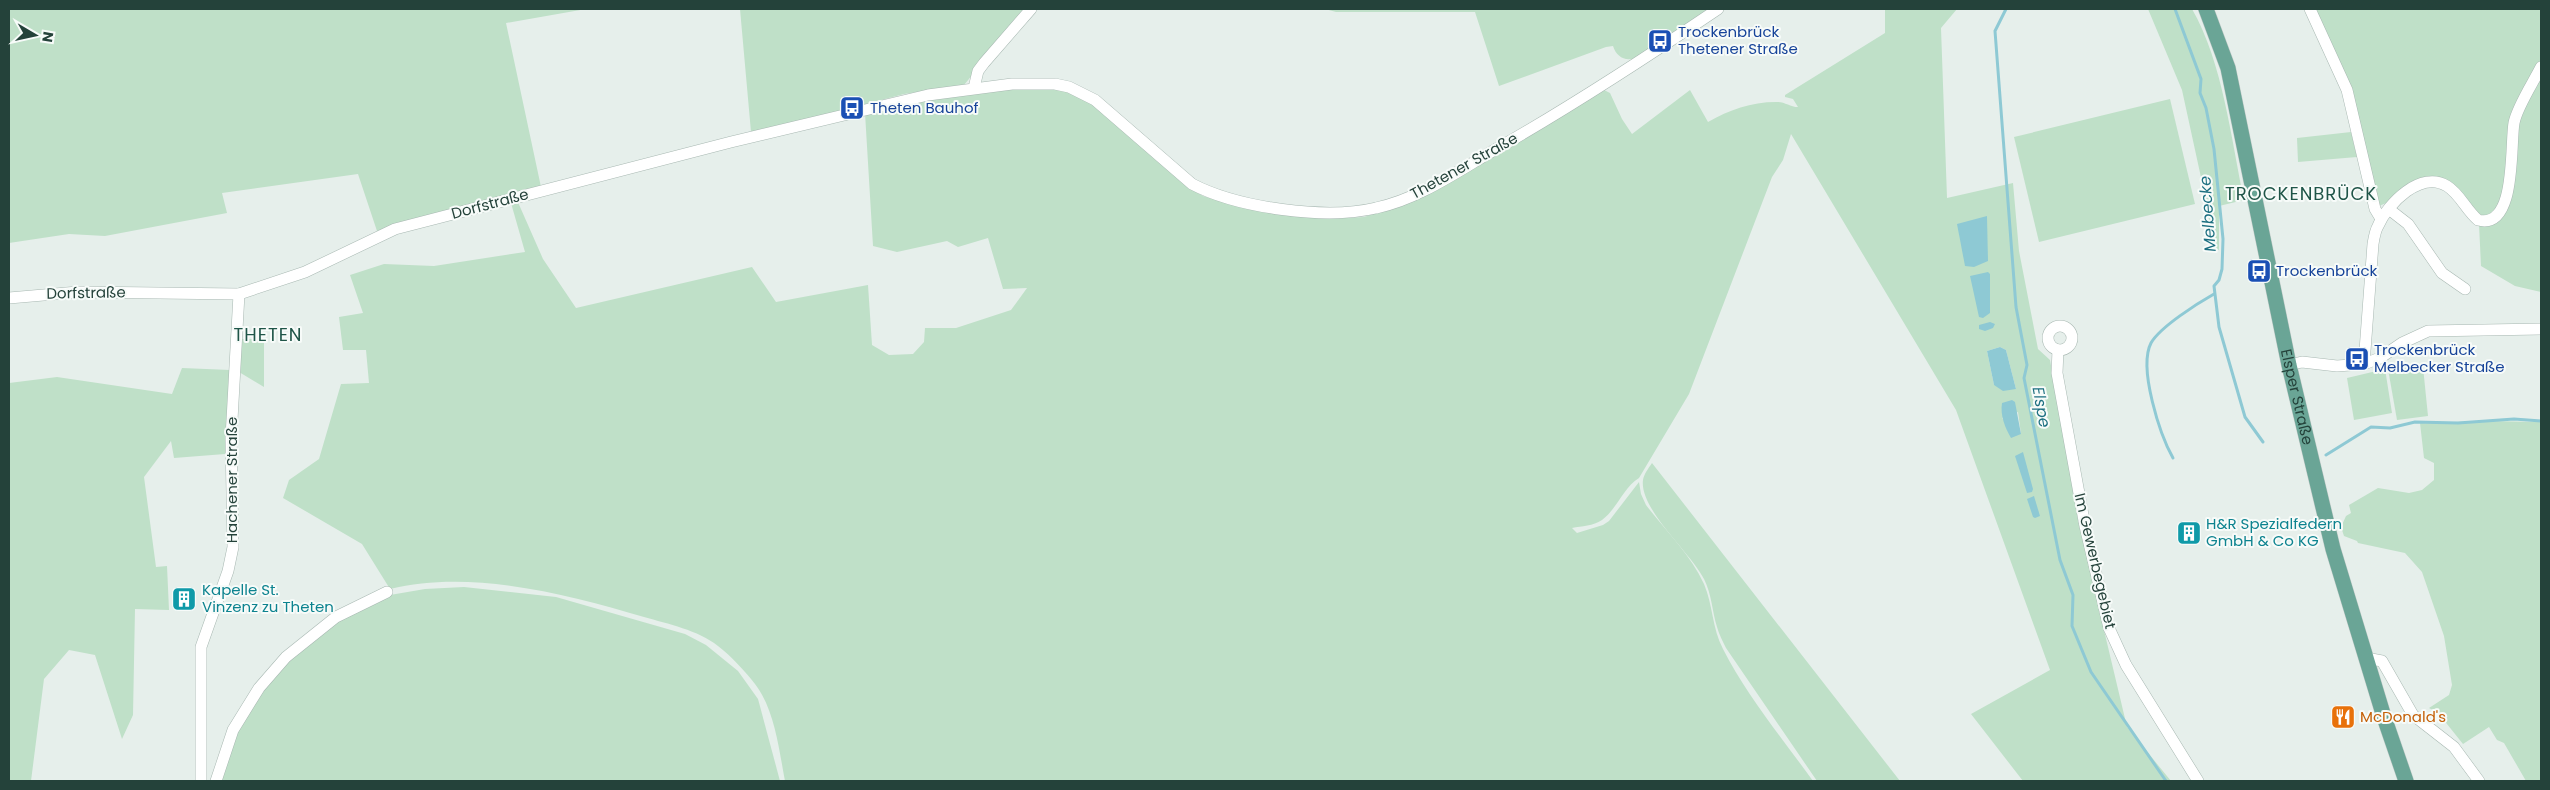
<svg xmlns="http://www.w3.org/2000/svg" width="2550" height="790" font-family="Poppins,sans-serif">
	<rect width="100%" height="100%" fill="#e6efeb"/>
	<g fill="#bfe0c8" fill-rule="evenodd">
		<polygon points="9,9 586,9 506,23 541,187 377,231 358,174 222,193 227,213 105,236 69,234 9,243"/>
		<polygon points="740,9 1020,9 1025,11 964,85 904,94 786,125 751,132"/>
		<path d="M1325 9H1711L1635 58C1625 62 1616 56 1613 46L1606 47 1499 86 1475 12H1336Z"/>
		<path d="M1885 9H1957L1941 28 1947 198 2013 183 2019 251 2038 349 2050 360 2079 525 2127 727 2171 781H2023L1971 714 2050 670 1956 410 1791 134 1783 160 1772 177 1689 394 1639 478C1623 488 1617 509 1602 520 1593 526 1582 526 1572 528L1577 533 1603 525 1609 521 1639 482 1641 494 1646 505C1665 530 1691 555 1704 584 1713 605 1712 628 1723 649 1747 696 1782 738 1813 781H785C779 750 775 710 755 684 745 671 731 656 718 646 698 630 668 624 644 617 567 594 470 569 390 589L362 544 283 498 289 480 319 459 341 384 369 383 366 350H343L339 317 363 313 350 275 384 264 434 266 525 252 511 203 517 200 543 259 576 308 752 267 776 302 868 285 872 345 889 355 913 354 924 342 925 328H956L1011 310 1027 288 1003 289 988 238 958 247 947 241 897 252 873 246 865 113 954 95 1036 87 1065 90 1082 97 1105 113 1177 178 1203 196 1234 205 1327 219 1364 217 1397 206 1604 90 1610 93 1622 119 1632 134 1690 90 1708 122C1729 110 1751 102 1776 102 1784 101 1790 107 1798 107L1793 99 1785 97V95L1885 33ZM2000 347 2006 350 2016 389 1994 385 1987 351ZM2018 412 2021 434 2002 418Z"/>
		<path d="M2148 9H2192C2223 63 2231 139 2244 200L2219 206V250L2213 247 2207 205 2182 90Z"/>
		<polygon points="2314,9 2541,9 2541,292 2515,286 2481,266 2479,224 2441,180 2379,206 2364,146"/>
		<polygon points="2170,99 2195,204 2039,242 2014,137"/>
		<polygon points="2351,132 2357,157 2298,162 2297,138"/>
		<polygon points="241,339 264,339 264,387 239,372"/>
		<polygon points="2423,367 2428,416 2397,420 2388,369"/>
		<polygon points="182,368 230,370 225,454 174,458 171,441 144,477 156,567 167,566 169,610 135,609 133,715 122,739 95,655 69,650 44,679 31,781 9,781 9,383 57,377 172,394"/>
		<polygon points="2385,369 2392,413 2354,420 2347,378"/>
		<polygon points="2488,421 2541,422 2541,781 2526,781 2504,743 2497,740 2489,727 2463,744 2443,719 2444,716 2429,708 2449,695 2452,685 2444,636 2422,572 2405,553 2358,543 2357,541 2344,536 2341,527 2346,516 2351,513 2349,505 2378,488 2409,493 2422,490 2434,480 2434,463 2424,458 2420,423"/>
		<path d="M1652 463 1900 781H1817L1726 648C1723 642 1719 634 1717 627 1712 611 1712 595 1704 579 1691 553 1639 509 1643 480 1644 474 1648 469 1652 463Z"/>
		<polygon points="464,587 556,597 685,634 706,645 738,671 758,699 780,781 217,781 236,730 286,659 338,619 390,595 425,589"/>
	</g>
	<g fill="#8ec9d4">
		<polygon points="1987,216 1988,261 1974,267 1965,266 1957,224"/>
		<polygon points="1988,272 1990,274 1990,313 1983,318 1979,317 1970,276"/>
		<polygon points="1990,322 1995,324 1993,328 1985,331 1979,329 1979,325"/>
		<polygon points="2000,347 2006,350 2016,389 2003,391 1994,385 1987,351"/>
		<path d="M2012 400 2015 402 2021 434 2011 438C2005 428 2000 415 2002 403Z"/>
		<polygon points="2023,452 2033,489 2032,492 2027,493 2015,456"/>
		<polygon points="2034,496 2040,516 2035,518 2033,517 2027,499"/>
	</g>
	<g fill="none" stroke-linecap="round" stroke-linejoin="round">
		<g stroke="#8ec9d4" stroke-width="3">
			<polyline points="2006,9 1995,31 2016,307 2027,365 2024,378 2060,560 2073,595 2072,626 2091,672 2166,781"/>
			<polyline points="2175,9 2201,79 2200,93 2206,108 2214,149 2223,239 2222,269 2219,280 2214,286 2219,327 2245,417 2263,442"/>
			<polyline points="2326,455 2371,427 2390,428 2415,422 2458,423 2514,419 2541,421"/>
			<path d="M2173 458C2160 435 2138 368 2151 343 2160 327 2198 303 2214 294"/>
		</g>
		<defs>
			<g id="minor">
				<polyline points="2310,9 2347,90 2375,209 2381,219"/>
				<polyline points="974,88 978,71 984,63 1031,9"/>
				<polyline points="2390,210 2408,224 2442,273 2465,289"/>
				<path d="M9 298 78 292 239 294 305 272 395 229 731 142 928 95 1012 84H1055L1069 87 1095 100 1192 184C1238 208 1326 220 1376 208 1418 199 1455 173 1491 152 1569 108 1644 59 1718 9"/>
				<circle cx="2060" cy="338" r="12"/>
				<polyline points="2058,350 2057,373 2085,526 2109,628 2126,665 2198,781"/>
				<path d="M2364 364 2373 244C2374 238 2375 231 2378 226 2388 203 2421 170 2447 186 2460 194 2466 210 2478 220 2517 230 2510 145 2514 123 2517 107 2533 83 2541 67"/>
				<polyline points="2289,365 2302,362 2337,366 2364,364 2380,358 2402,343 2428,331 2541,329"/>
				<polyline points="2366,658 2382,661 2413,715 2454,747 2479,781"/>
				<polyline points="201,781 201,647 228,571 233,547 231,438 239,294"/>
				<polyline points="216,781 233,730 259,688 286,657 336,617 387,592"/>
			</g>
			<g id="major">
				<path id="s1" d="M2206 9 2228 68 2289 365 2333 549 2384 717 2406 781"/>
			</g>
		</defs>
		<use href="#minor" stroke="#a8b8b2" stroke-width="12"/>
		<use href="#major" stroke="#c2cac8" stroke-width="16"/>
		<use href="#minor" stroke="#fff" stroke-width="11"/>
		<use href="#major" stroke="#6aa596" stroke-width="15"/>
	</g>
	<defs>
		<symbol id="bus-square" viewBox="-11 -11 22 22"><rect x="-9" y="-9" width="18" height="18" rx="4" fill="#1a4fb4" stroke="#f7fbf9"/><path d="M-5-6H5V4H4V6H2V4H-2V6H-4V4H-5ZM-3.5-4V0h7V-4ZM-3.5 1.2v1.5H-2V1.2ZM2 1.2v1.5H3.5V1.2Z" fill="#fff"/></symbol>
		<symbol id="building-square" viewBox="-11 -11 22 22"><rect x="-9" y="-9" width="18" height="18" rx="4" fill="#0f9aa8" stroke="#f7fbf9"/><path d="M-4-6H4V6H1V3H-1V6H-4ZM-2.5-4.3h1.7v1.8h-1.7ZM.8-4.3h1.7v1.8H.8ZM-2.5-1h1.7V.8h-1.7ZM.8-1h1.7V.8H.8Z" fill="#fff"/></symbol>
		<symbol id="restaurant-square" viewBox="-11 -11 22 22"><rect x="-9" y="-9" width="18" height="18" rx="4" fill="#e8710a" stroke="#f7fbf9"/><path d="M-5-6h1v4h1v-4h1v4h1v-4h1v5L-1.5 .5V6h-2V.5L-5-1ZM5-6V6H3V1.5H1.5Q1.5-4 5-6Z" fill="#fff"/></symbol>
	</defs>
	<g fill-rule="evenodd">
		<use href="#bus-square" x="1646" y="27" width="28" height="28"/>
		<use href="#bus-square" x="838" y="94" width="28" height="28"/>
		<use href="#bus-square" x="2245" y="257" width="28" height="28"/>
		<use href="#bus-square" x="2343" y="345" width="28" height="28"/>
		<use href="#building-square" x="2175" y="519" width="28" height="28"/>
		<use href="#building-square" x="170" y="585" width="28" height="28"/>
		<use href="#restaurant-square" x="2329" y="703" width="28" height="28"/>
	</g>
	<g text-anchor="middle" stroke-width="4" stroke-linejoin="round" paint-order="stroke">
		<g font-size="15" fill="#164399" stroke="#f7fbf9" text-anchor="start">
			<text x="1678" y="37">Trockenbrück<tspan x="1678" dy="17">Thetener Straße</tspan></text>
			<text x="870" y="113">Theten Bauhof</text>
			<text x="2276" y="276">Trockenbrück</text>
			<text x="2374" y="355">Trockenbrück<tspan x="2374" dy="17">Melbecker Straße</tspan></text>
		</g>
		<g font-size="15" fill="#24423a" stroke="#f7fbf9">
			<text transform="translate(1464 166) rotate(-29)" y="5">Thetener Straße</text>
			<text transform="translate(490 204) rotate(-15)" y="5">Dorfstraße</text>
			<text transform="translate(86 293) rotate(-1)" y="5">Dorfstraße</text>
			<text dy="5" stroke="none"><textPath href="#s1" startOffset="399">Elsper Straße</textPath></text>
			<text transform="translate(232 480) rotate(-90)" y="5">Hachener Straße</text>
			<text transform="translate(2095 561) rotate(77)" y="5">Im Gewerbegebiet</text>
		</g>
		<g font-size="15" fill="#0d838f" stroke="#f7fbf9" text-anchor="start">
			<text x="2206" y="529">H&amp;R Spezialfedern<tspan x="2206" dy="17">GmbH &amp; Co KG</tspan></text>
			<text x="202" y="595">Kapelle St.<tspan x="202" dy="17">Vinzenz zu Theten</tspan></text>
		</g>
		<g font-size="15" fill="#c56008" stroke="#f7fbf9" text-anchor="start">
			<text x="2360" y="722">McDonald's</text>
		</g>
		<g font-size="16" font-style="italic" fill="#1c6f80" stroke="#f7fbf9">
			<text transform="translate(2207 214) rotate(-94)" y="6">Melbecke</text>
			<text transform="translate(2042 407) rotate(80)" y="6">Elspe</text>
		</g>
		<g font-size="18" letter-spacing="1" fill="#1f5548" stroke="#f7fbf9">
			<text x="2301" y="200">TROCKENBRÜCK</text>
			<text x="268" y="341">THETEN</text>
		</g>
	</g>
	<rect width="2550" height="790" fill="none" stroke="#24423a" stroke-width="20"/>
	<g transform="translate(35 35) rotate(99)" stroke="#f7fbf9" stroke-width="4" paint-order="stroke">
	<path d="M0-4L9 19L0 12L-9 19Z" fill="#24423a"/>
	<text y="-8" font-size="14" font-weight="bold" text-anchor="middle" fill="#24423a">N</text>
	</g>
</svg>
